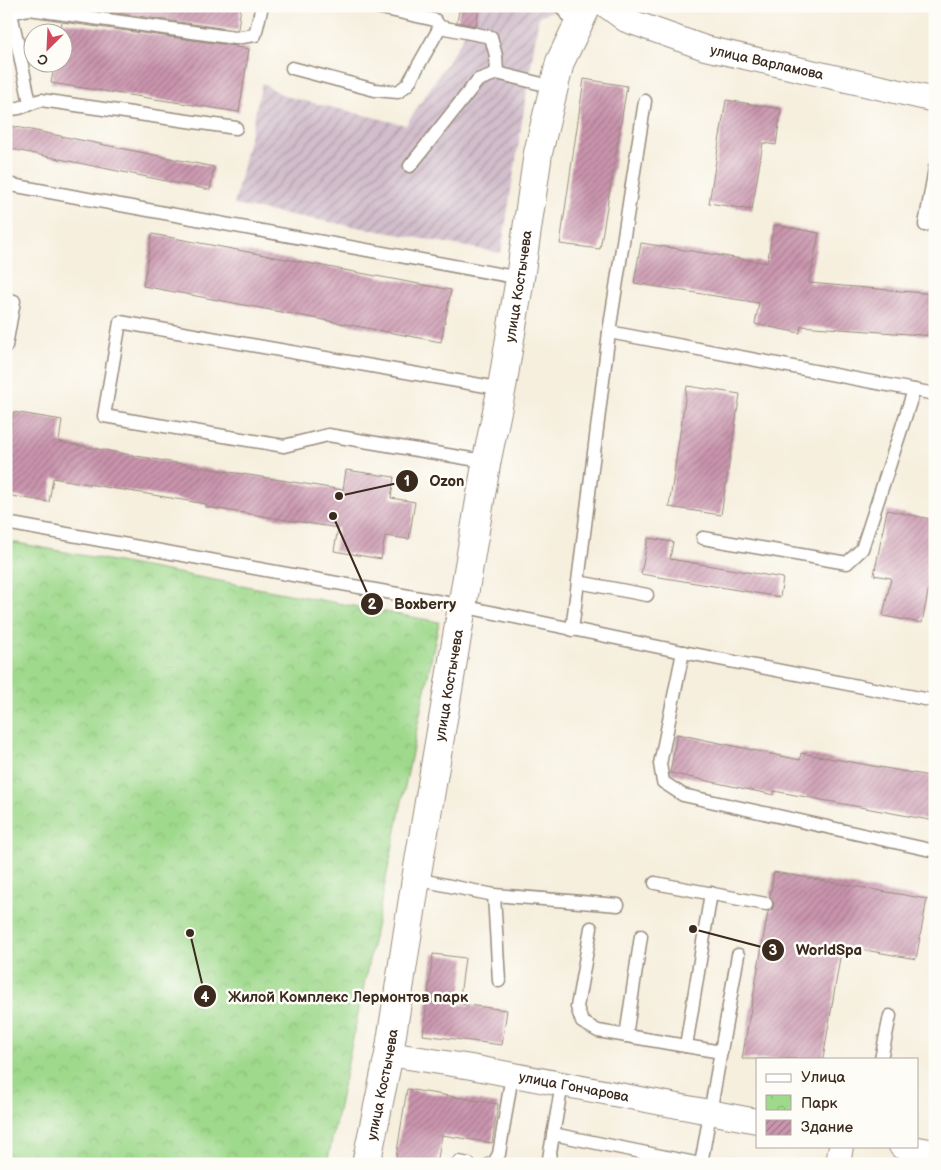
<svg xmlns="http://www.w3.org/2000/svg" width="941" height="1170" font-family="'Balsamiq Sans',sans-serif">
	<defs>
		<pattern id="industrial-furrows" width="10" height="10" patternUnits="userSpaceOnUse" patternTransform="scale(1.25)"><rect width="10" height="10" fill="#d1bdcb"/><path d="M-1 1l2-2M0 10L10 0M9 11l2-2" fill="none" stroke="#ab9aa4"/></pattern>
		<pattern id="park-crowns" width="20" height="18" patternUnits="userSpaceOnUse" patternTransform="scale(1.25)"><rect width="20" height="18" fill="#9fd98c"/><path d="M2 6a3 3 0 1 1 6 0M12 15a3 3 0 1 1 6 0" fill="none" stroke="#8aba78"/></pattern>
		<pattern id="building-hatch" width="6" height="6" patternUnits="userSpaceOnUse" patternTransform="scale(1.25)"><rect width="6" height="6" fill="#c994ad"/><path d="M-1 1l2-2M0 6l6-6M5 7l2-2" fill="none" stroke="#a4798c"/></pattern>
	</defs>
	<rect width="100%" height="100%" fill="#fdfcf7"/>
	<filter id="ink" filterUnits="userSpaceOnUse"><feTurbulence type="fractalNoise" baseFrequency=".02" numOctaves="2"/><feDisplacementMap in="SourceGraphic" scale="10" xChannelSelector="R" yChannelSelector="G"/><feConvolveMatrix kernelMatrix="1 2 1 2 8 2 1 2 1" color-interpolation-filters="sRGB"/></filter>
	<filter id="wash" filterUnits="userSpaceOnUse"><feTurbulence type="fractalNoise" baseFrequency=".0096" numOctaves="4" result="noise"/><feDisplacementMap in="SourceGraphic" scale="20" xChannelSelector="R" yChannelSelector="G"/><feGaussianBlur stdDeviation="1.12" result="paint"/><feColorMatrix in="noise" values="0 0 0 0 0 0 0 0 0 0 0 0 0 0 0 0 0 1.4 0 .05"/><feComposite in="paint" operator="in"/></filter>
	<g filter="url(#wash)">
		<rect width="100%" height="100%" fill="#f6efde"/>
		<polygon fill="url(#industrial-furrows)" points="469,6 566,6 539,16 501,253 234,205 262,83 285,96 406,125 463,38"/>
		<polygon fill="url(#park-crowns)" stroke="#6d8255" points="6,541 439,622 327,1164 6,1164"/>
		<g id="blocks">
			<g fill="url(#building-hatch)">
				<polygon points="68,6 241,6 238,29 235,30"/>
				<polygon points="460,6 479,6 476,26 457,22"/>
				<polygon points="62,22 236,46 236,47 249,49 239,112 51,83 55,62 62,62 62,32 60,32"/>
				<polygon points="584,79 627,86 600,249 560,244"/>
				<polygon points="726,100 781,109 776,145 763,143 752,210 709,203"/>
				<polygon points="6,125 214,167 210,190 6,148"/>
				<polygon points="774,225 819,233 809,283 935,294 935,336 801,326 800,333 755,324 759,303 634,283 641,243 767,263"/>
				<polygon points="152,234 451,290 441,342 143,286"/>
				<polygon points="687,386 740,394 721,515 669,507"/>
				<polygon points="13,412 62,420 59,442 192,466 343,490 346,470 394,477 391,498 415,502 409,539 385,536 381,559 334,551 338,528 206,507 206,504 53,478 49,502 6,495 6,432 10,432"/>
				<polygon points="887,510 935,520 935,556 922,623 883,616 891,578 874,575"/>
				<polygon points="648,538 673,542 670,559 783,578 780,597 641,574"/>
				<polygon points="677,734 800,760 801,753 935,777 935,821 774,791 774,795 670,773"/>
				<polygon points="774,872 927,899 916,959 842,946 823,1059 742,1059 768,912 772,910 774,905 773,901 770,897"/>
				<polygon points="433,954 465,958 459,1004 507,1010 502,1045 423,1035"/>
				<polygon points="407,1089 498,1104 492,1143 442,1135 437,1164 395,1164"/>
			</g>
		</g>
	</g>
	<g filter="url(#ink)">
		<use href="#blocks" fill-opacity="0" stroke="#988c7e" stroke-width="1"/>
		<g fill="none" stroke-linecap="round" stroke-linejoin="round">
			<defs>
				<g id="service">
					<polyline points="372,6 435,20 440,27 491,37 496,56 497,73"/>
					<polyline points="561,6 567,15 579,23"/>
					<polyline points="11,13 30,103"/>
					<polyline points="6,14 29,9 235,38 255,35 262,6"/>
					<polyline points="292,68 375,90 398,92 408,84 440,27"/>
					<path d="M6 108C21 111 26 104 41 100L236 128"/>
					<polyline points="410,166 478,80 497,73 554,87"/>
					<polyline points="6,184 520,278"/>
					<polyline points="925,225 935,168"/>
					<polyline points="6,300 14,301 6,346"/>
					<polyline points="609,332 935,394"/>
					<polyline points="487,459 471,459 328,435 284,446 104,416 120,322 486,386 502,387"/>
					<polyline points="6,523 447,603 683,652 935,701"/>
					<polyline points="703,538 847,563 862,549 914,390"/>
					<polyline points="578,582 647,595"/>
					<polyline points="572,630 609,332 645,101"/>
					<polyline points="683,652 660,764 663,782 683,795 935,851"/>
					<polyline points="416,879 494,895 499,981"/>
					<polyline points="655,883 766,904"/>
					<polyline points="494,895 618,905"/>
					<polyline points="591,928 577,1007 582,1022 598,1031 721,1052"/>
					<polyline points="626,1036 641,936"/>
					<polyline points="686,1046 711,893"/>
					<polyline points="881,1059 890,1016"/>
					<polyline points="553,1134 700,1164"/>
					<polyline points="457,1164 459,1162 469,1164"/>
					<polyline points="490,1164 494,1163 499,1154 512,1075"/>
					<polyline points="548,1164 562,1084"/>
					<polyline points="701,1164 738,955"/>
				</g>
				<g id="minor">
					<path id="s1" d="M607 6 626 20 705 48 935 100"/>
					<path id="s2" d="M389 1054 471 1067 757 1121"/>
					<polyline points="901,1146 935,1152"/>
					<polyline points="838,1164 841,1146"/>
				</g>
				<g id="tertiary">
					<path id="s3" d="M366 1164 389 1054 416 879 487 459 502 387 520 278 538 153 560 62 587 6"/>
				</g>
			</defs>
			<use href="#service" stroke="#988c7e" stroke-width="15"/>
			<use href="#minor" stroke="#988c7e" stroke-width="26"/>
			<use href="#tertiary" stroke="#988c7e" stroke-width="30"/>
			<use href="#service" stroke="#fff" stroke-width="12"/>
			<use href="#minor" stroke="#fff" stroke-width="24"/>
			<use href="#tertiary" stroke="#fff" stroke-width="28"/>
		</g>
	</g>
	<g text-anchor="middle" stroke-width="5" stroke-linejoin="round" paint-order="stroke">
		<g font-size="14" fill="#3b2a1e" stroke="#fdfcf7">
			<text dy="5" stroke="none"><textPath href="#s1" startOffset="171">улица Варламова</textPath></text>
			<text dy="5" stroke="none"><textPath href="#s3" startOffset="891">улица Костычева</textPath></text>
			<text dy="5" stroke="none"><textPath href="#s3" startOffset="486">улица Костычева</textPath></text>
			<text dy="5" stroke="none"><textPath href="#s3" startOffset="81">улица Костычева</textPath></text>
			<text dy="5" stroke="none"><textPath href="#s2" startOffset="188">улица Гончарова</textPath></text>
		</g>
	</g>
	<path fill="none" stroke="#3b2a1e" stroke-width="2" d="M339 496L407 481M333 516L372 604M693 929L773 950M190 933L205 996"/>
	<g fill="#3b2a1e" stroke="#fdfcf7" stroke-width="2">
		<circle cx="339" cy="496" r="5"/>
		<circle cx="333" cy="516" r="5"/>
		<circle cx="693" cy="929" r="5"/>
		<circle cx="190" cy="933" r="5"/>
		<circle cx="407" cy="481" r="12"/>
		<circle cx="372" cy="604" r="12"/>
		<circle cx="773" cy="950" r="12"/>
		<circle cx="205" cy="996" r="12"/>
	</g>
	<g font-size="15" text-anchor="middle" font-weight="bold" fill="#fff">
		<text x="407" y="486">1</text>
		<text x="372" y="609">2</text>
		<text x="773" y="955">3</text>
		<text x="205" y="1002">4</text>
	</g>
	<g font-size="15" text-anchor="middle" font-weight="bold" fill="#3b2a1e" stroke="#fdfcf7" stroke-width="5" stroke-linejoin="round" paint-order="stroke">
		<text x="447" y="486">Ozon</text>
		<text x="425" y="609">Boxberry</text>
		<text x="829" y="955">WorldSpa</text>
		<text x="348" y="1002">Жилой Комплекс Лермонтов парк</text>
	</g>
	<rect width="941" height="1170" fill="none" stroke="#fdfcf7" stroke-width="25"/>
	<rect x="756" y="1058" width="162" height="90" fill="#fdfcf7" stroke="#afa8a0"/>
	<rect x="766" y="1074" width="25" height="8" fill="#ffffff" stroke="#afa8a0"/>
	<text x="801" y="1082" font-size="15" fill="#3b2a1e">Улица</text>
	<rect x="766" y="1095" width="25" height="15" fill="url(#park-crowns)" stroke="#afa8a0"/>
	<text x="801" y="1108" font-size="15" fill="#3b2a1e">Парк</text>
	<rect x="766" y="1120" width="25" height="15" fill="url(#building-hatch)" stroke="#afa8a0"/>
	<text x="801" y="1132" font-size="15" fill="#3b2a1e">Здание</text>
	<g transform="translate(48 48) rotate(204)"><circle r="24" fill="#fdfcf7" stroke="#afa8a0"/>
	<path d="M0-4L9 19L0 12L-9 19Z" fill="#d1495b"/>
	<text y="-8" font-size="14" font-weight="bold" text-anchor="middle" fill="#3b2a1e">С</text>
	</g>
</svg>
